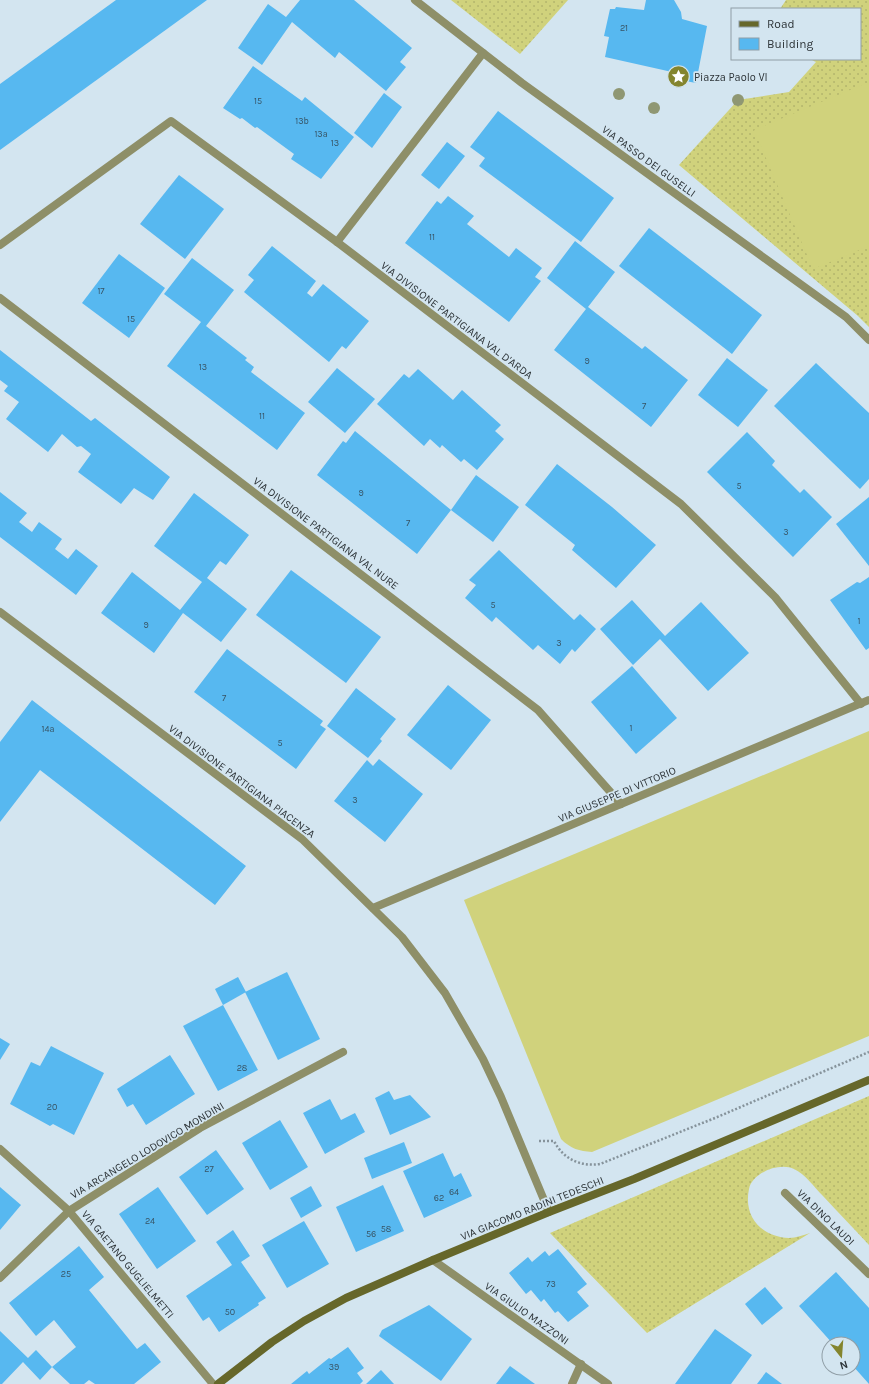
<svg xmlns="http://www.w3.org/2000/svg" width="869" height="1384" font-family="Karla,sans-serif">
	<defs>
		<pattern id="grass-dots" width="8" height="8" patternUnits="userSpaceOnUse"><rect width="8" height="8" fill="#d0d27c"/><path d="M2 2h.1M6 6h.1" fill="none" stroke="#b3b56c" stroke-width="1.8" stroke-linecap="round"/></pattern>
	</defs>
	<rect width="100%" height="100%" fill="#d3e5f0"/>
	<g fill="url(#grass-dots)">
		<polygon points="451,0 568,0 520,54"/>
		<polygon points="786,0 869,0 869,327 858,316 679,165 738,100 789,92 816,62 810,59 860,59 860,9 780,9"/>
		<path d="M869 1096V1245C854 1229 838 1212 823 1196 814 1187 805 1174 794 1169 779 1162 752 1173 749 1189 743 1217 762 1237 789 1238 796 1238 803 1235 810 1233L647 1333 550 1233Z"/>
	</g>
	<g fill="#d0d27c">
		<polygon points="869,82 869,246 813,269 754,130"/>
		<path d="M869 731V1036L592 1152C579 1151 571 1149 561 1139L464 900Z"/>
	</g>
	<g fill="#57b8f0">
		<polygon points="116,0 207,0 0,150 0,84"/>
		<polygon points="300,0 354,0 412,48 400,62 406,67 386,91 339,52 335,58 292,22 262,65 238,48 268,4 286,17"/>
		<polygon points="646,0 674,0 681,12 682,19 707,26 696,83 670,78 672,72 605,57 609,37 604,36 610,9 615,9 616,7 644,10"/>
		<polygon points="253,66 302,101 305,97 354,137 321,179 291,159 294,154 257,127 255,128 242,118 240,119 223,108"/>
		<polygon points="384,93 402,107 372,148 354,133"/>
		<polygon points="498,111 614,198 581,242 479,166 485,158 470,147"/>
		<polygon points="447,142 465,156 439,189 421,175"/>
		<polygon points="179,175 224,209 185,259 140,224"/>
		<polygon points="448,196 474,216 467,224 509,257 516,248 542,268 535,277 541,281 509,322 405,243 437,201 441,204"/>
		<polygon points="649,228 762,315 732,354 619,266"/>
		<polygon points="575,241 615,272 588,307 642,349 645,346 688,380 651,427 554,350 586,309 547,278"/>
		<polygon points="272,246 316,281 307,293 312,297 323,284 369,321 346,349 342,346 329,362 244,292 254,280 248,275"/>
		<polygon points="119,254 165,288 129,338 82,303"/>
		<polygon points="192,258 234,290 206,326 247,358 245,360 254,367 251,372 305,413 277,450 167,366 201,322 164,294"/>
		<polygon points="0,350 91,421 95,418 170,477 153,500 134,488 121,504 78,472 91,454 81,446 77,447 62,434 48,452 6,419 19,402 4,391 8,386 0,380"/>
		<polygon points="727,358 768,390 738,427 698,395"/>
		<polygon points="816,363 869,413 869,479 860,489 774,406"/>
		<polygon points="337,368 375,399 345,433 308,402"/>
		<polygon points="418,369 453,400 462,390 501,425 495,431 504,439 477,470 464,459 461,462 442,445 440,448 430,439 424,446 377,404 404,374 409,378"/>
		<polygon points="355,431 451,510 417,554 317,475 343,441 346,443"/>
		<polygon points="747,432 775,461 772,465 800,493 804,489 832,517 793,557 707,472"/>
		<polygon points="557,464 612,507 656,545 616,588 572,550 575,545 525,505"/>
		<polygon points="476,475 519,507 493,542 451,510"/>
		<polygon points="0,492 27,513 19,522 32,532 39,522 62,539 55,549 68,559 76,549 98,566 76,595 0,537"/>
		<polygon points="194,493 249,535 226,565 220,561 207,578 247,609 221,642 183,613 154,653 101,613 132,572 180,610 202,582 154,546"/>
		<polygon points="869,497 869,566 836,524"/>
		<polygon points="499,550 574,620 580,614 596,629 575,652 572,649 560,664 538,645 533,650 496,617 492,622 465,598 476,585 469,580"/>
		<polygon points="291,570 381,637 346,683 256,615"/>
		<polygon points="869,577 869,648 866,650 830,600 857,582 860,583"/>
		<polygon points="632,600 665,636 701,602 749,653 708,691 660,639 633,665 600,629"/>
		<polygon points="227,649 323,721 320,725 326,729 296,769 194,692"/>
		<polygon points="632,666 677,718 636,754 591,702"/>
		<polygon points="448,685 491,720 451,770 407,735"/>
		<polygon points="356,688 396,719 380,739 382,741 368,758 327,726"/>
		<polygon points="32,700 246,866 215,905 40,770 0,822 0,742"/>
		<polygon points="379,759 423,794 385,842 334,801 367,760 373,766"/>
		<polygon points="287,972 320,1039 278,1060 245,992"/>
		<polygon points="238,977 246,992 223,1005 215,989"/>
		<polygon points="223,1005 258,1070 218,1091 183,1026"/>
		<polygon points="0,1038 10,1044 0,1060"/>
		<polygon points="51,1046 104,1073 74,1135 53,1124 50,1126 10,1104 31,1062 40,1066"/>
		<polygon points="170,1055 195,1094 146,1125 133,1104 127,1107 117,1089"/>
		<polygon points="389,1091 394,1100 410,1095 431,1117 390,1135 375,1098"/>
		<polygon points="330,1099 341,1120 355,1113 365,1132 325,1154 303,1113"/>
		<polygon points="280,1120 308,1167 270,1190 242,1143"/>
		<polygon points="404,1142 412,1163 372,1179 364,1158"/>
		<polygon points="216,1150 244,1189 207,1215 179,1177"/>
		<polygon points="443,1153 454,1177 461,1173 472,1196 424,1218 403,1171"/>
		<polygon points="383,1185 404,1231 356,1252 336,1207"/>
		<polygon points="311,1186 322,1206 301,1218 290,1198"/>
		<polygon points="0,1187 21,1205 0,1230"/>
		<polygon points="158,1187 196,1241 157,1269 119,1214"/>
		<polygon points="304,1221 329,1264 287,1288 262,1245"/>
		<polygon points="233,1230 250,1256 241,1262 266,1298 258,1303 259,1305 219,1332 209,1317 203,1321 186,1296 232,1265 216,1242"/>
		<polygon points="79,1246 104,1277 89,1290 137,1349 145,1343 161,1362 134,1384 95,1384 89,1380 84,1384 70,1384 52,1367 76,1347 54,1320 36,1336 9,1303"/>
		<polygon points="558,1249 587,1284 577,1292 589,1306 568,1322 558,1311 555,1313 544,1299 541,1302 531,1290 526,1294 509,1273 528,1257 532,1262 545,1251 549,1256"/>
		<polygon points="836,1272 869,1308 869,1384 853,1366 853,1344 833,1344 799,1306"/>
		<polygon points="765,1287 783,1308 762,1325 745,1304"/>
		<polygon points="429,1305 472,1339 441,1381 379,1336 382,1330"/>
		<polygon points="715,1329 752,1355 731,1384 675,1384"/>
		<polygon points="0,1331 28,1358 36,1350 52,1367 40,1380 23,1362 2,1384 0,1384"/>
		<polygon points="348,1347 364,1368 357,1373 363,1381 360,1384 291,1384 307,1371 309,1374 329,1358 331,1359"/>
		<polygon points="510,1366 535,1384 496,1384"/>
		<polygon points="381,1370 394,1384 366,1384"/>
		<polygon points="766,1372 782,1384 757,1384"/>
	</g>
	<g fill="none" stroke-linecap="round" stroke-linejoin="round">
		<path stroke="#86939b" stroke-width="2.5" stroke-dasharray="2 2" stroke-linecap="butt" d="M539 1141H554C563 1159 581 1167 600 1164L715 1118 869 1052"/>
		<g stroke="#8e8f68" stroke-width="8">
			<polyline points="415,0 522,83 846,317 869,340"/>
			<polyline points="337,242 483,53"/>
			<polyline points="0,245 171,121 337,242 681,504 775,597 861,704"/>
			<polyline points="0,298 538,710 621,804"/>
			<polyline points="373,908 869,700"/>
			<polyline points="0,1149 69,1211 213,1384"/>
			<polyline points="785,1193 869,1274"/>
			<polyline points="433,1260 608,1384"/>
			<polyline points="0,1278 69,1211 200,1128 343,1052"/>
			<polyline points="572,1384 581,1364"/>
		</g>
		<polyline stroke="#8e8f68" stroke-width="8" points="0,612 302,839 402,937 445,993 483,1059 501,1097 549,1212"/>
		<polyline stroke="#66672a" stroke-width="8" points="218,1384 272,1342 304,1321 346,1298 433,1260 549,1212 634,1179 869,1080"/>
	</g>
	<g fill="#8f9773">
		<circle cx="619" cy="94" r="6"/>
		<circle cx="738" cy="100" r="6"/>
		<circle cx="654" cy="108" r="6"/>
	</g>
	<defs>
		<symbol id="sight-disc" viewBox="-11 -11 22 22"><circle r="9.5" fill="#84852e" stroke="#d3e5f0"/><path d="M0-6L1.8-2.2L6-1.7L2.9 1.2L3.7 5.4L0 3.3L-3.7 5.4L-2.9 1.2L-6-1.7L-1.8-2.2Z" fill="#fff"/></symbol>
	</defs>
	<g fill-rule="evenodd">
		<use href="#sight-disc" x="666" y="64" width="25" height="25"/>
	</g>
	<g text-anchor="middle" stroke-width="3.5" stroke-linejoin="round" paint-order="stroke">
		<g font-size="9" fill="#375465">
			<text x="624" y="31">21</text>
			<text x="258" y="104">15</text>
			<text x="302" y="124">13b</text>
			<text x="321" y="137">13a</text>
			<text x="335" y="146">13</text>
			<text x="432" y="240">11</text>
			<text x="101" y="294">17</text>
			<text x="131" y="322">15</text>
			<text x="587" y="364">9</text>
			<text x="203" y="370">13</text>
			<text x="644" y="409">7</text>
			<text x="262" y="419">11</text>
			<text x="739" y="489">5</text>
			<text x="361" y="496">9</text>
			<text x="408" y="526">7</text>
			<text x="786" y="535">3</text>
			<text x="493" y="608">5</text>
			<text x="859" y="624">1</text>
			<text x="146" y="628">9</text>
			<text x="559" y="646">3</text>
			<text x="224" y="701">7</text>
			<text x="631" y="731">1</text>
			<text x="48" y="732">14a</text>
			<text x="280" y="746">5</text>
			<text x="355" y="803">3</text>
			<text x="242" y="1071">28</text>
			<text x="52" y="1110">20</text>
			<text x="209" y="1172">27</text>
			<text x="454" y="1195">64</text>
			<text x="439" y="1201">62</text>
			<text x="150" y="1224">24</text>
			<text x="386" y="1232">58</text>
			<text x="371" y="1237">56</text>
			<text x="66" y="1277">25</text>
			<text x="551" y="1287">73</text>
			<text x="230" y="1315">50</text>
			<text x="334" y="1370">39</text>
		</g>
		<g font-size="11" fill="#2c3337" stroke="#d3e5f0" text-anchor="start">
			<text x="694" y="81">Piazza Paolo VI</text>
		</g>
		<g font-size="11" fill="#2c3337" stroke="#d3e5f0">
			<text transform="translate(649 161) rotate(36)" y="4">VIA PASSO DEI GUSELLI</text>
			<text transform="translate(457 320) rotate(37)" y="4">VIA DIVISIONE PARTIGIANA VAL D'ARDA</text>
			<text transform="translate(326 533) rotate(37)" y="4">VIA DIVISIONE PARTIGIANA VAL NURE</text>
			<text transform="translate(242 781) rotate(37)" y="4">VIA DIVISIONE PARTIGIANA PIACENZA</text>
			<text transform="translate(617 794) rotate(-23)" y="4">VIA GIUSEPPE DI VITTORIO</text>
			<text transform="translate(147 1150) rotate(-31)" y="4">VIA ARCANGELO LODOVICO MONDINI</text>
			<text transform="translate(532 1208) rotate(-22)" y="4">VIA GIACOMO RADINI TEDESCHI</text>
			<text transform="translate(826 1217) rotate(44)" y="4">VIA DINO LAUDI</text>
			<text transform="translate(128 1264) rotate(50)" y="4">VIA GAETANO GUGLIELMETTI</text>
			<text transform="translate(527 1313) rotate(35)" y="4">VIA GIULIO MAZZONI</text>
		</g>
	</g>
	<rect x="731" y="8" width="130" height="52" fill="#d3e5f0" stroke="#909ea6"/>
	<rect x="739" y="21" width="20" height="6" fill="#66672a" stroke="#909ea6"/>
	<text x="767" y="28" font-size="12" fill="#2c3337">Road</text>
	<rect x="739" y="38" width="20" height="12" fill="#57b8f0" stroke="#909ea6"/>
	<text x="767" y="48" font-size="12" fill="#2c3337">Building</text>
	<g transform="translate(841 1356) rotate(163)"><circle r="19" fill="#d3e5f0" stroke="#909ea6"/>
	<path d="M0-3L7 15L0 10L-7 15Z" fill="#84852e"/>
	<text y="-6" font-size="11" font-weight="bold" text-anchor="middle" fill="#2c3337">N</text>
	</g>
</svg>
